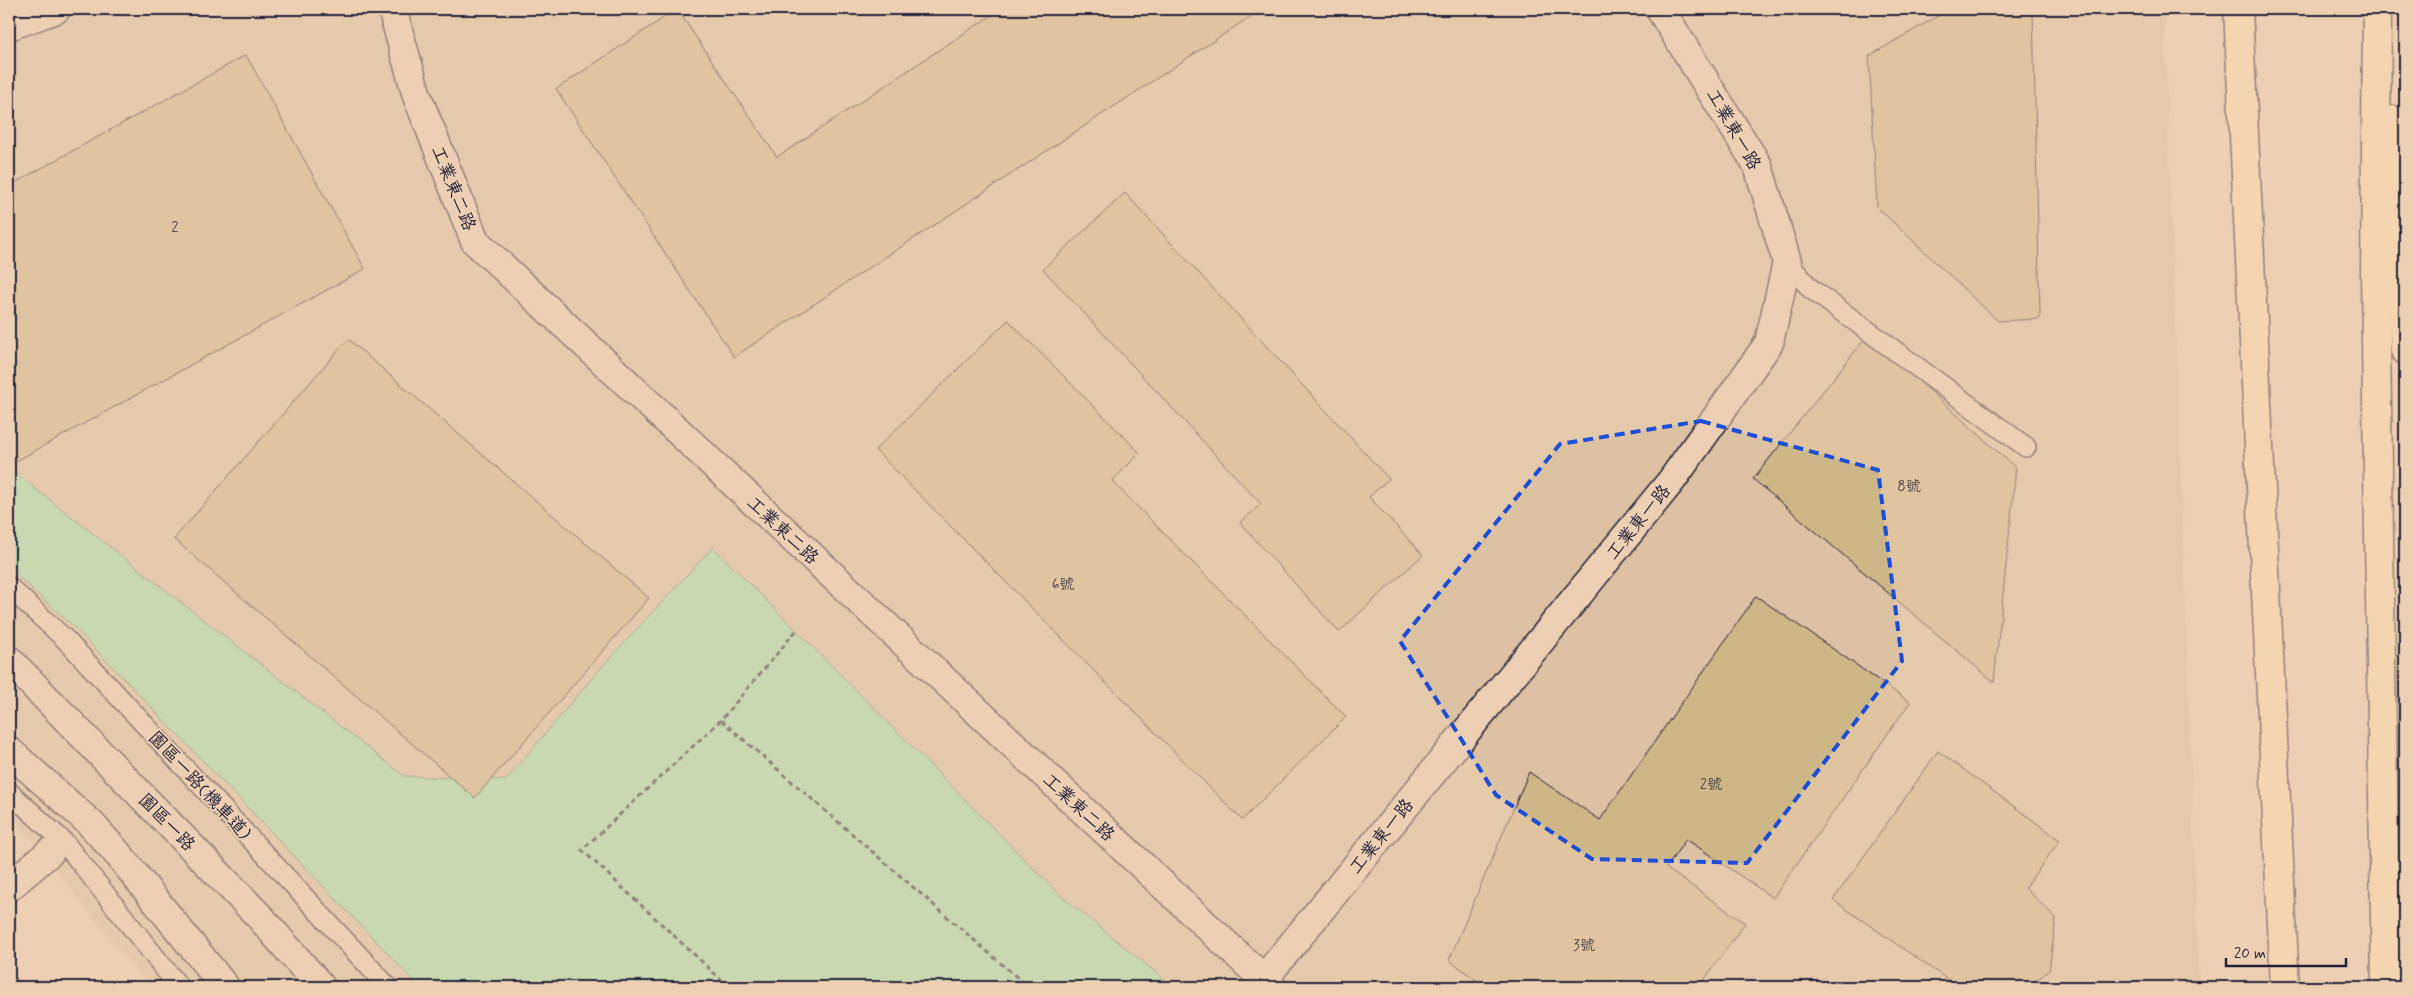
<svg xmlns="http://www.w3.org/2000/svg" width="2414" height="996" font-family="Mynerve,'LXGW WenKai TC',sans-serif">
	<rect width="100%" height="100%" fill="#edd0b3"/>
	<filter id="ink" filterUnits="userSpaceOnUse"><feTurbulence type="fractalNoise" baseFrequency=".02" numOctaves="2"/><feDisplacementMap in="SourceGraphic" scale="10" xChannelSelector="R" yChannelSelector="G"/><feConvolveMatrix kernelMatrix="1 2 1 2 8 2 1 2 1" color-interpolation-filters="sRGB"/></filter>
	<g filter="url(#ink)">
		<polygon fill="#dcc1a2" points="9,9 2164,9 2199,987 150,987 19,824 9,814"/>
		<polygon fill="#9ee2ae" stroke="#608274" points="9,468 404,776 506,780 598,671 713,547 1060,895 1174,987 420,987 77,630 9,568"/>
		<g fill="#ceb787" stroke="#22223b">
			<polygon points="677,9 777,157 1001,9 1262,9 734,357 556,89"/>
			<polygon points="1950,9 2033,9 2040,319 1998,321 1877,207 1869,56"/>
			<polygon points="246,55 365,269 9,465 9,186"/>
			<polygon points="1125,193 1389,479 1369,497 1423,555 1339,632 1240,523 1261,504 1043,269"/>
			<polygon points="1008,320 1140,453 1112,481 1346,717 1242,820 875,450"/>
			<polygon points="1868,335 2016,468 1994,682 1753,479"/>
			<polygon points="348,339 649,598 475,798 174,539"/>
			<polygon points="1756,596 1910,702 1773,898 1686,839 1666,868 1745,923 1699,987 1486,987 1449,960 1529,772 1600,820"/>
			<polygon points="1938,751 2060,840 2025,888 2056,918 2049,971 2027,987 1970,987 1948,980 1833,900"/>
		</g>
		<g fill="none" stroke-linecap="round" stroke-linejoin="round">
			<defs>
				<g id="service">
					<polyline points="1787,262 1811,289 2026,447"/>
					<polyline points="9,587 66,640 388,987"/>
					<polyline points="9,792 64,842 179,987"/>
				</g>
				<g id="minor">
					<polyline points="392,9 417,96 475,241 1272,987"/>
					<polyline points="9,26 56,9"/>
					<polyline points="9,887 50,852"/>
					<polyline points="1263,980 1672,480 1769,343 1787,262 1758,166 1660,9"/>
				</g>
				<g id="tertiary">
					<polyline points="9,660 260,917 321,987"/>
					<polyline points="9,751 90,823 118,854 225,987"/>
				</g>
				<g id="motorway">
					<polyline points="2238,9 2285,987"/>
					<polyline points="2377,9 2375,275 2386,987"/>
					<polyline points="2393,120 2405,350"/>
				</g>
			</defs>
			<use href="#service" stroke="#22223b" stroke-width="22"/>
			<use href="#minor" stroke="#22223b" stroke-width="31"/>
			<use href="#tertiary" stroke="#22223b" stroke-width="31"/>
			<use href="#motorway" stroke="#22223b" stroke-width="31"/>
			<g stroke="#22223b" stroke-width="3" stroke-dasharray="5 4" stroke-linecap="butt">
				<polyline points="796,631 721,720 1028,987"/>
				<polyline points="721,720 582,850 729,987"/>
			</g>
			<use href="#service" stroke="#edd0b3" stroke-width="19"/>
			<use href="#minor" stroke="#edd0b3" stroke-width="28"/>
			<use href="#tertiary" stroke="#edd0b3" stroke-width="28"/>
			<use href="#motorway" stroke="#fcdcab" stroke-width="28"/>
		</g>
	</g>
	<path d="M0 0H2414V996H0ZM1701 421 1878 470 1902 661 1747 863 1592 859 1496 795 1400 641 1560 444Z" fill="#edd0b3" fill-opacity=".55" fill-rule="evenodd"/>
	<path fill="none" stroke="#1d4ed8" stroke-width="4" stroke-dasharray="10 6" stroke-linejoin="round" d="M1701 421 1878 470 1902 661 1747 863 1592 859 1496 795 1400 641 1560 444Z"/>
	<g text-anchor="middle" stroke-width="4" stroke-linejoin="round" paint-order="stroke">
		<g font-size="15" fill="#4d474e">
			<text x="175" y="232">2</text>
			<text x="1909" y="491">8號</text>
			<text x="1063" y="589">6號</text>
			<text x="1711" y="789">2號</text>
			<text x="1584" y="950">3號</text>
		</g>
		<g font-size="18" fill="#22223b" stroke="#edd0b3">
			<text transform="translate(1734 129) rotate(60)" y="6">工業東一路</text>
			<text transform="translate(454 188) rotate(68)" y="6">工業東二路</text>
			<text transform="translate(1638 522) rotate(-51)" y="6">工業東一路</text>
			<text transform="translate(783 530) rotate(43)" y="6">工業東二路</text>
			<text transform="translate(200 785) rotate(47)" y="6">園區一路(機車道)</text>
			<text transform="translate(1079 807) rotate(43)" y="6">工業東二路</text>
			<text transform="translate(167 822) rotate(46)" y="6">園區一路</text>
			<text transform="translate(1381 836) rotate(-51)" y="6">工業東一路</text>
		</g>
	</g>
	<rect width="2414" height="996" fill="none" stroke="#edd0b3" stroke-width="30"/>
	<rect x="15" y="15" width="2384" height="966" fill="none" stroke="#22223b" stroke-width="2" filter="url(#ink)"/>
	<path d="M2226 958v8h120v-8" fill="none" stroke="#22223b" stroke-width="2.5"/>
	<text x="2234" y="958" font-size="15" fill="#22223b" stroke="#edd0b3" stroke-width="4" paint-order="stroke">20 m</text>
</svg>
